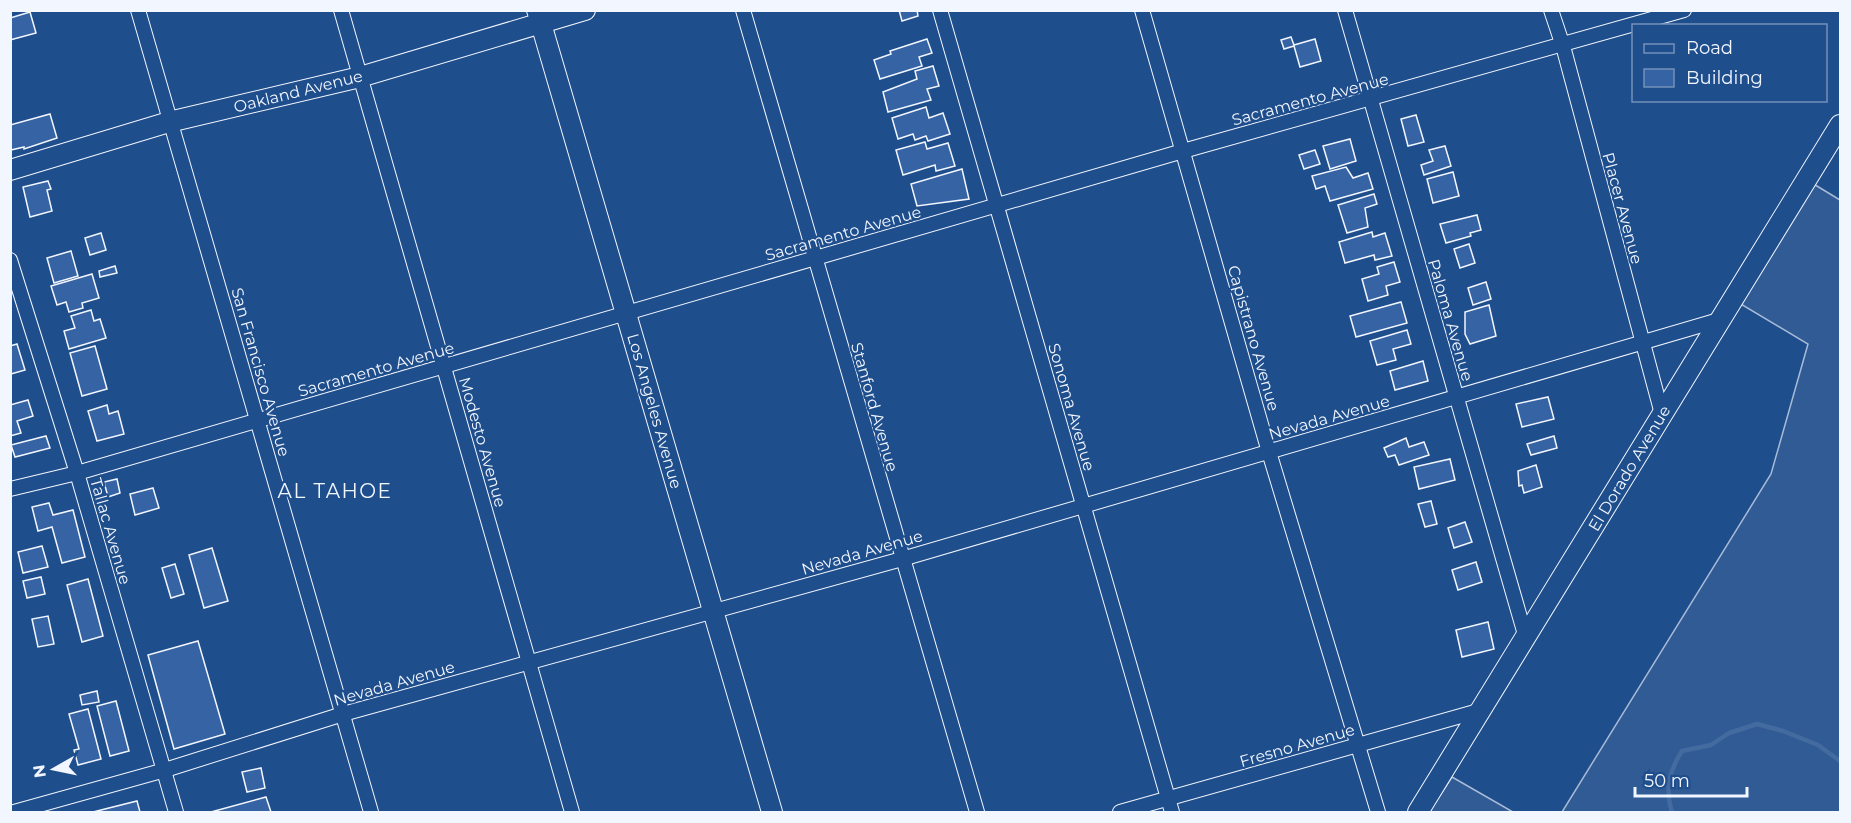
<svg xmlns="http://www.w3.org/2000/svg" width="1851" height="823" font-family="Montserrat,sans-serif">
	<rect width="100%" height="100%" fill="#1f4e8c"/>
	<g fill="#305b95" stroke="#a8bbd7" stroke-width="1.5">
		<polygon points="1812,183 1840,200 1840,812 1562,812 1771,474 1808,344 1739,303"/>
		<polygon points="1452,777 1513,812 1429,812"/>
	</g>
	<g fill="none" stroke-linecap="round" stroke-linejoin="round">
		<path stroke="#446ba0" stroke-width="4.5" d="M1672 812C1665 789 1669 771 1682 751L1711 745 1729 733 1757 724 1783 731 1818 745 1840 761"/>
	</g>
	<g fill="#3563a3" stroke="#f2f6ff" stroke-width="1.5">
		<polygon points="899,10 917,10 918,16 902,21"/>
		<polygon points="30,12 36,33 10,40 10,18"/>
		<polygon points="1291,37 1294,45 1315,39 1321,61 1300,67 1294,46 1284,49 1281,40"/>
		<polygon points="927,39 932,53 919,57 922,66 880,79 874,60 891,54 890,51"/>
		<polygon points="933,66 939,86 927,89 931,100 888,112 883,92 917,79 915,71"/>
		<polygon points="926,107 929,118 943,113 950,134 928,141 926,136 915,140 913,134 898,139 892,118"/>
		<polygon points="50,114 57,138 24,149 24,147 11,150 10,125"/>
		<polygon points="1416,115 1424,142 1408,146 1401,119"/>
		<polygon points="1350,139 1356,161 1330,169 1323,146"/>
		<polygon points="925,142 927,149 948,143 955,166 936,171 935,165 903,175 896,150"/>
		<polygon points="1445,146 1451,166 1424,175 1421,165 1433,161 1429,150"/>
		<polygon points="1315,150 1320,164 1304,169 1299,155"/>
		<polygon points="1346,167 1353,178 1368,173 1373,189 1330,201 1325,186 1316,189 1312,176"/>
		<polygon points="962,169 969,199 917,206 911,184"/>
		<polygon points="1453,172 1459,196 1433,203 1427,179"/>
		<polygon points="48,181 51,189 47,190 52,211 30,217 23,187"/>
		<polygon points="1374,194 1377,204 1365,208 1368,227 1347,233 1338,205"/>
		<polygon points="1477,215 1481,230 1470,233 1471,236 1446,243 1440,224"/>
		<polygon points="1372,232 1373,237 1385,233 1392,256 1375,260 1374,255 1345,263 1339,242"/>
		<polygon points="101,233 106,250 90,255 85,238"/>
		<polygon points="1469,244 1475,263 1460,268 1454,249"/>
		<polygon points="71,251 78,276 54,283 47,258"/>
		<polygon points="1394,262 1400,282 1386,286 1388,295 1368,301 1362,279 1379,274 1377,267"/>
		<polygon points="115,266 117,273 100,277 99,271"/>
		<polygon points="92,274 99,298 82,303 83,308 69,312 66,302 57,305 51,286"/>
		<polygon points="1486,282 1491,299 1473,305 1468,288"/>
		<polygon points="1401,302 1407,323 1356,337 1350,316"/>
		<polygon points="1489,305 1496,336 1470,344 1465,334 1465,312"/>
		<polygon points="91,310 94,321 100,319 106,338 69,349 64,331 75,328 71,316"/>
		<polygon points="1407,330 1411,344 1393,349 1396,360 1377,365 1370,341"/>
		<polygon points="17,344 25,370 11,374 10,346"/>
		<polygon points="95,346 107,389 82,396 70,353"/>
		<polygon points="1423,361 1428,381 1395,390 1390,371"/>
		<polygon points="1548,397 1554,419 1522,427 1516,404"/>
		<polygon points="28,400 33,416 17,421 21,433 10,436 10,405"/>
		<polygon points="107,405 109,414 118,411 124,434 97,441 88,411"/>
		<polygon points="46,436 50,448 15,457 11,445"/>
		<polygon points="1554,436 1557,448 1531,455 1527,444"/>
		<polygon points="1406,438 1409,447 1424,442 1429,455 1399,465 1395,455 1388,457 1384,448"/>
		<polygon points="1450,459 1455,480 1419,489 1414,467"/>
		<polygon points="1536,465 1542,487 1524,493 1522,485 1519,486 1518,471"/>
		<polygon points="117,479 120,493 108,497 104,482"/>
		<polygon points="153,488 159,508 135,515 130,494"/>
		<polygon points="1431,501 1437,524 1425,527 1418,504"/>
		<polygon points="49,503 53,515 73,510 85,557 62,563 52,527 38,531 32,507"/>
		<polygon points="1465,522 1472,542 1454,548 1448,528"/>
		<polygon points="42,546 48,567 23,573 18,552"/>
		<polygon points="212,548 228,601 204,608 189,555"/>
		<polygon points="1476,562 1482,582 1458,590 1452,570"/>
		<polygon points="175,564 184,594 171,598 162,568"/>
		<polygon points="41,577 45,594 27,598 23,581"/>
		<polygon points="88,579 103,636 82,642 67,585"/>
		<polygon points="48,616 54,644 38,647 32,619"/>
		<polygon points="1488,622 1494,649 1462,657 1456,630"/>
		<polygon points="198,641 225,734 174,749 148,655"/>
		<polygon points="97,691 99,702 82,705 80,695"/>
		<polygon points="116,701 129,751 110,756 97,706"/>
		<polygon points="88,709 101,759 78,765 74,750 79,749 69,714"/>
		<polygon points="261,768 265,788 247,792 242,772"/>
		<polygon points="266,797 271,812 211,812"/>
		<polygon points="137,801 140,812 93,812"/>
	</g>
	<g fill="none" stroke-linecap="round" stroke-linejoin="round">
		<defs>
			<g id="street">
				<polyline points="138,10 371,812"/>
				<polyline points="341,10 572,812"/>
				<polyline points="743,10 977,812"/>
				<polyline points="940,10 1172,812"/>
				<polyline points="1142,10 1269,452 1378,812"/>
				<polyline points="1345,10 1526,638"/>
				<polyline points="1551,10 1563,46 1662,414"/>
				<polyline points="10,260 77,473 176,812"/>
				<polyline points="10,489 77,473 1183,151 1684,10"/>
				<polyline points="14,812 165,770 343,714 902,559 1719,320"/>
				<polyline points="1120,812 1482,710"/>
			</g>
			<g id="secondary">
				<polyline points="537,10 772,812"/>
				<polyline points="10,170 169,122 360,77 585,10"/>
				<polyline points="1418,812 1840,125"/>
			</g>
		</defs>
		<use href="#street" stroke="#f2f6ff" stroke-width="16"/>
		<use href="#secondary" stroke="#f2f6ff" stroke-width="22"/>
		<use href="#street" stroke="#1f4e8c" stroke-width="14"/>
		<use href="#secondary" stroke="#1f4e8c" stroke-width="20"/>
	</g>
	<g text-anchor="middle" stroke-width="4.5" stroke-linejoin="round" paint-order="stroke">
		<g font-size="16" fill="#f2f6ff" stroke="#1f4e8c">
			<text transform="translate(298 91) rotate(-14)" y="6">Oakland Avenue</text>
			<text transform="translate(1310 99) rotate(-15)" y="6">Sacramento Avenue</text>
			<text transform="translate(1623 208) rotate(75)" y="6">Placer Avenue</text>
			<text transform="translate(843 233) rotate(-16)" y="6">Sacramento Avenue</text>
			<text transform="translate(1451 320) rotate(74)" y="6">Paloma Avenue</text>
			<text transform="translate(1254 338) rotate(74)" y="6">Capistrano Avenue</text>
			<text transform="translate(376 369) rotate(-16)" y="6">Sacramento Avenue</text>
			<text transform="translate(261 372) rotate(74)" y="6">San Francisco Avenue</text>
			<text transform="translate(875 407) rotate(74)" y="6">Stanford Avenue</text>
			<text transform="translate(1072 407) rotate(74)" y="6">Sonoma Avenue</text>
			<text transform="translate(655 411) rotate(74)" y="6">Los Angeles Avenue</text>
			<text transform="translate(1329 417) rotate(-16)" y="6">Nevada Avenue</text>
			<text transform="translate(483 442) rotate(74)" y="6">Modesto Avenue</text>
			<text transform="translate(1629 468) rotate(-59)" y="6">El Dorado Avenue</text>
			<text transform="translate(111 531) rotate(74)" y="6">Tallac Avenue</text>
			<text transform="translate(862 552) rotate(-16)" y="6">Nevada Avenue</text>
			<text transform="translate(394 683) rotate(-16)" y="6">Nevada Avenue</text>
			<text transform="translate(1297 745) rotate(-16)" y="6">Fresno Avenue</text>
		</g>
		<g font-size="20" letter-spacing="1.5" fill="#f2f6ff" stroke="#1f4e8c">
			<text x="335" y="498">AL TAHOE</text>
		</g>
	</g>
	<rect width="1851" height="823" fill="none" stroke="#f2f6ff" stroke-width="24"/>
	<rect x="1632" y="24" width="195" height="78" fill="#1f4e8c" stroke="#7391ba" stroke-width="1.5"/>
	<rect x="1644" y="44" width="30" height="9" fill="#1f4e8c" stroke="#7391ba" stroke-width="1.5"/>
	<text x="1686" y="54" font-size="18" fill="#f2f6ff">Road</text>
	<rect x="1644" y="69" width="30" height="18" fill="#3563a3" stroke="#7391ba" stroke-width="1.5"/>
	<text x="1686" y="84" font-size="18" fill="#f2f6ff">Building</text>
	<g transform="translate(54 769) rotate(261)" stroke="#1f4e8c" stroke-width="4.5" paint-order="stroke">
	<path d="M0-4.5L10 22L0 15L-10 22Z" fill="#f2f6ff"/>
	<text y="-9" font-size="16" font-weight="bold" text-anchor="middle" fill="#f2f6ff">N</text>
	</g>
	<path d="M1635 787v9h112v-9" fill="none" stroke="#f2f6ff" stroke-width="3"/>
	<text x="1644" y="787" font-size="18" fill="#f2f6ff" stroke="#1f4e8c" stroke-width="4.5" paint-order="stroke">50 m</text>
</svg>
